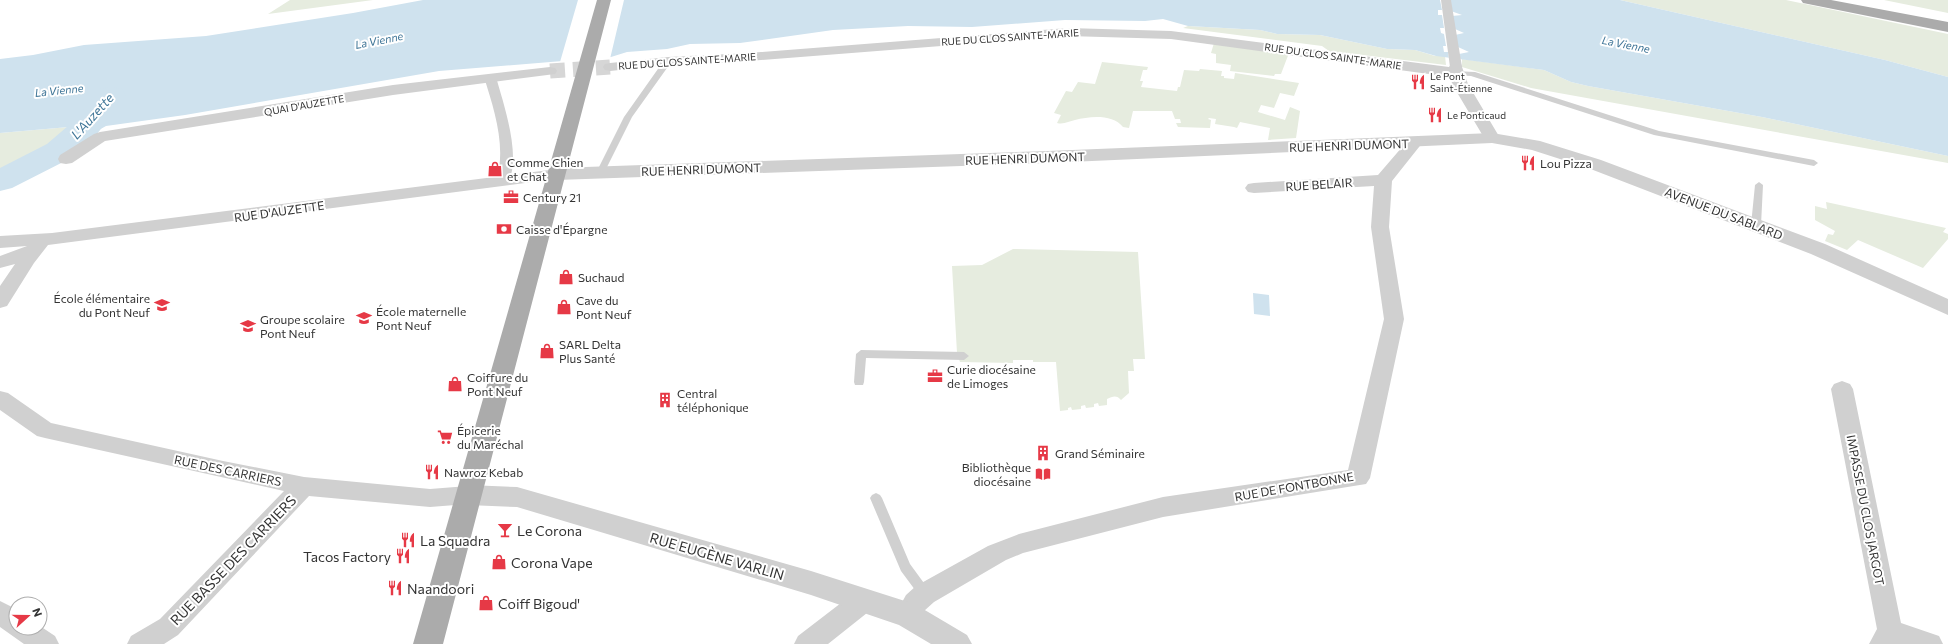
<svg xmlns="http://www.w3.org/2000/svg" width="1948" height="644" viewBox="0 0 1948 644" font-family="Commissioner,sans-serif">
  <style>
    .green { fill: #e6ecdf }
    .water { fill: #cfe2ee }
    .pier { fill: #fff }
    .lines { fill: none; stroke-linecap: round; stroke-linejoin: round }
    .river { fill: #cfe2ee; fill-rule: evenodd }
    .minor-tunnel { stroke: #d6d6d6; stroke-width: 15; stroke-dasharray: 15 8; stroke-linecap: butt }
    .service { fill: #d0d0d0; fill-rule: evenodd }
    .pedestrian { fill: #d0d0d0; fill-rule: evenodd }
    .minor { fill: #d0d0d0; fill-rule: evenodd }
    .tertiary { fill: #d0d0d0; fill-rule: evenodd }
    .primary { fill: #ababab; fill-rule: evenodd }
    .labels { text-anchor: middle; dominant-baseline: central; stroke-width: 4; stroke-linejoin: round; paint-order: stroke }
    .far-street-label { font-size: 10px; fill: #333; stroke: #fff }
    .far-poi-label { font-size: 10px; fill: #333; stroke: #fff; text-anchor: start }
    .far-water-label { font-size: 11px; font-style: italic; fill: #3f7597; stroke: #fff }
    .street-label { font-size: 12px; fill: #333; stroke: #fff }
    .poi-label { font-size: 12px; fill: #333; stroke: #fff; text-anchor: start }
    .water-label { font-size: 13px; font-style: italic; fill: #3f7597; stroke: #fff }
    .near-poi-label { font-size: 14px; fill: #333; stroke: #fff; text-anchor: start }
    .near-street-label { font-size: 14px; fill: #333; stroke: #fff }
  </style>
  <rect width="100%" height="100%" fill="#fff"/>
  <path class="green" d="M290,0H373L268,14Z
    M1620,0H1786L1948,34V77L1885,60Z
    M1884,0H1948V13Z
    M1188,26L1260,30L1277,34L1320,35L1387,49L1415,50L1435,56H1445L1446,65L1329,51L1322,46L1183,28Z
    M1214,43L1289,53L1281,74H1275L1274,76L1230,71L1231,65L1216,63V54L1211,53Z
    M1462,59L1544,70L1571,82L1588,86L1762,117L1948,156V163L1531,88L1462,67Z
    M1102,62L1148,67L1147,70H1143L1140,81H1143L1141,87L1177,91L1178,87H1180L1184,70L1199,71L1200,69L1222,71L1221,76H1224V78L1234,79L1235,73L1299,83L1294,96L1280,93L1274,108L1261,105L1258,112L1285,120L1290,107L1300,111L1296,138L1268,140L1270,128L1240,122L1237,128L1234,127L1215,124L1216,119L1209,118L1208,119L1211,120L1210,128L1178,127L1176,123H1181L1180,119H1175L1172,111H1133L1129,128L1123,127C1113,114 1090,116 1075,120C1069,121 1064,125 1057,123L1061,115L1054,113L1066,91L1072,92L1078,82L1095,84Z
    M69,127L73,130L72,134L56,148L0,177V133Z
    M1826,202L1946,228L1943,232L1948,234V239L1923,268L1858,240L1847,250L1825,241L1828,234L1833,235L1835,231L1815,220V206L1827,209Z
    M1013,249L1138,252L1145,359H1133L1134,371H1128L1129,393L1121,400C1117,395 1113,396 1107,399V405L1099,406L1098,403L1094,404V407L1086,408L1085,405L1081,406V409L1072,410L1071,407L1068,408V410L1060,411L1056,362H1033V360H1013V363L960,362L957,353L952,266L982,265Z"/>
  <path class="water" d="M423,0H1620L1885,60L1948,77V156L1762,117L1588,86L1571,82L1544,70L1436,56L1415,50L1387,49L1320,35L1277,34L1260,30L1188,26L1163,19L1145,21L1065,20L972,27L908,26L833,30L740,43L690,44L667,49L627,52L611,57L439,71L185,115L106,126L88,136L70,137L73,130L69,127L0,133V59L33,55L84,45L206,36L353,13Z
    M79,143L66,152L0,185V177L59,145Z
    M1253,293L1269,295L1270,316L1254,314Z"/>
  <path class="pier" d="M578,0H624L610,59L560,62Z
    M1440,0H1449L1451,11L1462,15L1452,16L1455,29L1464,33L1455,35L1458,47L1469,52L1459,54L1461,61L1449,59L1448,52H1444L1443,46H1446L1444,34L1441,33L1440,28H1444L1442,15H1438V10H1442Z"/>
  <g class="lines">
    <path class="river" d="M111,87L122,89L126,96L97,134L71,158L12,188L0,191V168L47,144L75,120L100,89Z"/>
    <path class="minor-tunnel" d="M550,71L610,67"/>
    <path class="service" d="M665,59H671L672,61L632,117L604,173L600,176L597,175L596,173L624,117Z
      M1454,71L1475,72L1659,131L1814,160L1818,163L1814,166L1654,135L1471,76L1454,75Z
      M1759,182L1763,185L1761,225L1756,228L1751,225L1755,185Z
      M861,350L964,352L969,356L964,360L866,358L864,382L863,385H855L854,382L856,354Z
      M876,493L880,495L882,498L910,564L929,590L931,594L929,598L925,600L921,598L901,571L870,498L872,495Z"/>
    <path class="pedestrian" d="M1441,0H1451L1462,67L1456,70L1450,67Z
      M490,74L496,77C503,102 523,160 507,184H497L496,181C507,148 494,109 484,77Z"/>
    <path class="minor" d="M1068,28L1171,31L1449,67L1451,64H1461L1468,84L1500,138L1498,141L1492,143L1486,141L1452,84L1451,77L1171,39L1068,36L749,61L668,65L610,71L605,70L603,67L605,64L610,63L668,57L749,53Z
      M550,67L555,68L557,71L555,74L393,95L105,141L72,163L66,164L60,163L58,159L60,155L94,134L100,132L393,85Z
      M1415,137L1421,139L1423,142L1392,181L1389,227L1404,319L1370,478L1366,484L1163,517L1023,553L1006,560L934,602L924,611L917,623L908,626L899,623L895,615L906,595L916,586L988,546L1019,534L1163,497L1348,470L1384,319L1371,227L1374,186L1254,193L1248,192L1245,188L1248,184L1254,183L1378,175L1409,139Z
      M557,169L563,170L566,174L563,178L48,245L34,263L7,306L0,308V286L15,264L0,268V256L27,246L0,248V236L52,233Z
      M1842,381L1850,384L1853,389L1901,623L1939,636L1943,644H1869L1877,629L1831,389L1834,384Z
      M0,391L8,393L51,423L223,461L304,477L430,489L468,486L476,488L480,495L476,502L468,504L430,507L309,496L178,635L164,644H127L131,636L160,619L284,491L45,438L37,436L0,410Z
      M863,590L872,593L876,601L872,609L828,644H794L798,636L854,593Z
      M0,601L16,609V628H40V626L55,636L59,644H24L0,627Z"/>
    <path class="tertiary" d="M1492,133L1540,141L1601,160L1825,244L1948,299V315L1811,254L1588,168L1532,150L1492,143L1047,163L557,180L550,178L548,174L550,170L557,168L1047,151Z
      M468,485L517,487L811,571L908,602L918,606L967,635L972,644H931L899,625L811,595L517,507L468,505L459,502L455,495L459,488Z"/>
    <path class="primary" d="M597,0H611L443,644H413Z
      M1801,0H1831L1948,22V32L1803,3Z"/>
  </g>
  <defs>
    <g id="restaurant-bare" transform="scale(1.2)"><path d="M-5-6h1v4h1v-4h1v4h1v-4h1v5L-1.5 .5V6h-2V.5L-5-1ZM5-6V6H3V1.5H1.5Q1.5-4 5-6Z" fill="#e63946" stroke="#fff" stroke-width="2.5" paint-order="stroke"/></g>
    <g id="shop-bare" transform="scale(1.2)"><path d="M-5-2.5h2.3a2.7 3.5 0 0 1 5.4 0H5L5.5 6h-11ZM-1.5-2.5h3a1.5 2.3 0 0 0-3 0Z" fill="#e63946" stroke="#fff" stroke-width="2.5" paint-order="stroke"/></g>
    <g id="office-bare" transform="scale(1.2)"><path d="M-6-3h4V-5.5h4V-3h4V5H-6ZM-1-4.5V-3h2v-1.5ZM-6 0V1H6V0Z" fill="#e63946" stroke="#fff" stroke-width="2.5" paint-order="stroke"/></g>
    <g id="bank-bare" transform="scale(1.2)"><path d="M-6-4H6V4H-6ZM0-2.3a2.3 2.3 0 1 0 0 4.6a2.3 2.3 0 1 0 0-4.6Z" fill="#e63946" stroke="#fff" stroke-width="2.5" paint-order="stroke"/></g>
    <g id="school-bare" transform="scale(1.2)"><path d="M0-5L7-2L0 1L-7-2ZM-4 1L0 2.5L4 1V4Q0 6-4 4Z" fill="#e63946" stroke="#fff" stroke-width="2.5" paint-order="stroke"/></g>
    <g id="building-bare" transform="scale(1.2)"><path d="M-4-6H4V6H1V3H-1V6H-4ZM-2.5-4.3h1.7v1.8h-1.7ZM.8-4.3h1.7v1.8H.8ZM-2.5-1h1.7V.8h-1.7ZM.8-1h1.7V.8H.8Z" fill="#e63946" stroke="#fff" stroke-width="2.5" paint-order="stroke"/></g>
    <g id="supermarket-bare" transform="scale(1.2)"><path d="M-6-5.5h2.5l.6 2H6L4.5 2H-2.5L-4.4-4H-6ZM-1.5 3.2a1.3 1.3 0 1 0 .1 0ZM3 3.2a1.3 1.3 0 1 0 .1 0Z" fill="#e63946" stroke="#fff" stroke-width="2.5" paint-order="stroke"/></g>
    <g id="library-bare" transform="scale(1.2)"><path d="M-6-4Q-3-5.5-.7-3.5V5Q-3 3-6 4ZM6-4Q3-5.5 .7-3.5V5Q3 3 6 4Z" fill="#e63946" stroke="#fff" stroke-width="2.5" paint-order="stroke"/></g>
    <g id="bar-bare" transform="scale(1.2)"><path d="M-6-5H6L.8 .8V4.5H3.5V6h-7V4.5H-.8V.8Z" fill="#e63946" stroke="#fff" stroke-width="2.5" paint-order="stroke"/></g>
  </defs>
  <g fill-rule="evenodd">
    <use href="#restaurant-bare" x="1418" y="82"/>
    <use href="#restaurant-bare" x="1435" y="115"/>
    <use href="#restaurant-bare" x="1528" y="163"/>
    <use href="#shop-bare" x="495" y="169"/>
    <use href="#office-bare" x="511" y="197"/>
    <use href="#bank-bare" x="504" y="229"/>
    <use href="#shop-bare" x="566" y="277"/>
    <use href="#school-bare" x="162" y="305"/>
    <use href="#shop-bare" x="564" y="307"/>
    <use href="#school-bare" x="364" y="318"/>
    <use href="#school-bare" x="248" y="326"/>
    <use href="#shop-bare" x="547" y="351"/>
    <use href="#office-bare" x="935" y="376"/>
    <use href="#shop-bare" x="455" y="384"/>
    <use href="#building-bare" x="665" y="400"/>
    <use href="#supermarket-bare" x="445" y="437"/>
    <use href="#building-bare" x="1043" y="453"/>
    <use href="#restaurant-bare" x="432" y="472"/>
    <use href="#library-bare" x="1043" y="474"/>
    <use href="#bar-bare" x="505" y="530"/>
    <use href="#restaurant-bare" x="408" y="540"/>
    <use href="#restaurant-bare" x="403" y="556"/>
    <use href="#shop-bare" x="499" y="562"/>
    <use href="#restaurant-bare" x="395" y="588"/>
    <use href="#shop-bare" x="486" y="603"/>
  </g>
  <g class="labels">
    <g class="far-street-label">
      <text transform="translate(1010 37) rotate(-4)">RUE DU CLOS SAINTE-MARIE</text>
      <text transform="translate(1333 56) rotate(8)">RUE DU CLOS SAINTE-MARIE</text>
      <text transform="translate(687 61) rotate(-4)">RUE DU CLOS SAINTE-MARIE</text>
      <text transform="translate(304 105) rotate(-10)">QUAI D'AUZETTE</text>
    </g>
    <g class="far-poi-label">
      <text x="1430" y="76">Le Pont<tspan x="1430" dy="12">Saint-Étienne</tspan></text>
      <text x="1447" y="115">Le Ponticaud</text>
    </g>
    <g class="far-water-label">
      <text transform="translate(379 40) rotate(-11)">La Vienne</text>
      <text transform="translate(1626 44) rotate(11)">La Vienne</text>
      <text transform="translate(59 90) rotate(-6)">La Vienne</text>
    </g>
    <g class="street-label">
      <text transform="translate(1349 145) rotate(-2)">RUE HENRI DUMONT</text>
      <text transform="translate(1025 158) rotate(-2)">RUE HENRI DUMONT</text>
      <text transform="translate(701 169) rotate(-2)">RUE HENRI DUMONT</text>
      <text transform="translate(1319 184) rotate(-4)">RUE BELAIR</text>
      <text transform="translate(279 211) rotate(-8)">RUE D'AUZETTE</text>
      <text transform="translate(1724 213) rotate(21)">AVENUE DU SABLARD</text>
      <text transform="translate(228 470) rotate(12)">RUE DES CARRIERS</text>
      <text transform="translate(1294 486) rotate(-10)">RUE DE FONTBONNE</text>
      <text transform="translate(1866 510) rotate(79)">IMPASSE DU CLOS JARGOT</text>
    </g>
    <g class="poi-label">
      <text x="507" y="162">Comme Chien<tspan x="507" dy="14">et Chat</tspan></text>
      <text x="1540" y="163">Lou Pizza</text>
      <text x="523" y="197">Century 21</text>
      <text x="516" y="229">Caisse d'Épargne</text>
      <text x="578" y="277">Suchaud</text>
      <text x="150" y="298" text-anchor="end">École élémentaire<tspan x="150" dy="14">du Pont Neuf</tspan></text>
      <text x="576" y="300">Cave du<tspan x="576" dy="14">Pont Neuf</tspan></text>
      <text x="376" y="311">École maternelle<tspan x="376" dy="14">Pont Neuf</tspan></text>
      <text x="260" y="319">Groupe scolaire<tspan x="260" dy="14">Pont Neuf</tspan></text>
      <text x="559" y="344">SARL Delta<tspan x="559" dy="14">Plus Santé</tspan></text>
      <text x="947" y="369">Curie diocésaine<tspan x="947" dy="14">de Limoges</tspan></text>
      <text x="467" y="377">Coiffure du<tspan x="467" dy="14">Pont Neuf</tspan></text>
      <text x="677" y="393">Central<tspan x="677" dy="14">téléphonique</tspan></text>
      <text x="457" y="430">Épicerie<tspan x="457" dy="14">du Maréchal</tspan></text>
      <text x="1055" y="453">Grand Séminaire</text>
      <text x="1031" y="467" text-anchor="end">Bibliothèque<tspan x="1031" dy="14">diocésaine</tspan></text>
      <text x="444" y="472">Nawroz Kebab</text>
    </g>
    <g class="water-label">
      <text transform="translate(92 116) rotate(-48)">L'Auzette</text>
    </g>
    <g class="near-poi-label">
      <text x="517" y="530">Le Corona</text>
      <text x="420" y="540">La Squadra</text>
      <text x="391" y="556" text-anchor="end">Tacos Factory</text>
      <text x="511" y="562">Corona Vape</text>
      <text x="407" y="588">Naandoori</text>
      <text x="498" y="603">Coiff Bigoud'</text>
    </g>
    <g class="near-street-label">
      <text transform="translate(717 556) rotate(16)">RUE EUGÈNE VARLIN</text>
      <text transform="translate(233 560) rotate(-46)">RUE BASSE DES CARRIERS</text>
    </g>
  </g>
  <g transform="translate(28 616) rotate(69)"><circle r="19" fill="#ffffff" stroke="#adadad"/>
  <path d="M0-3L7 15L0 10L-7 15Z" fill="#e63946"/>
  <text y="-6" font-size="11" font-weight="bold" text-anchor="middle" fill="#333333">N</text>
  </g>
</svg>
